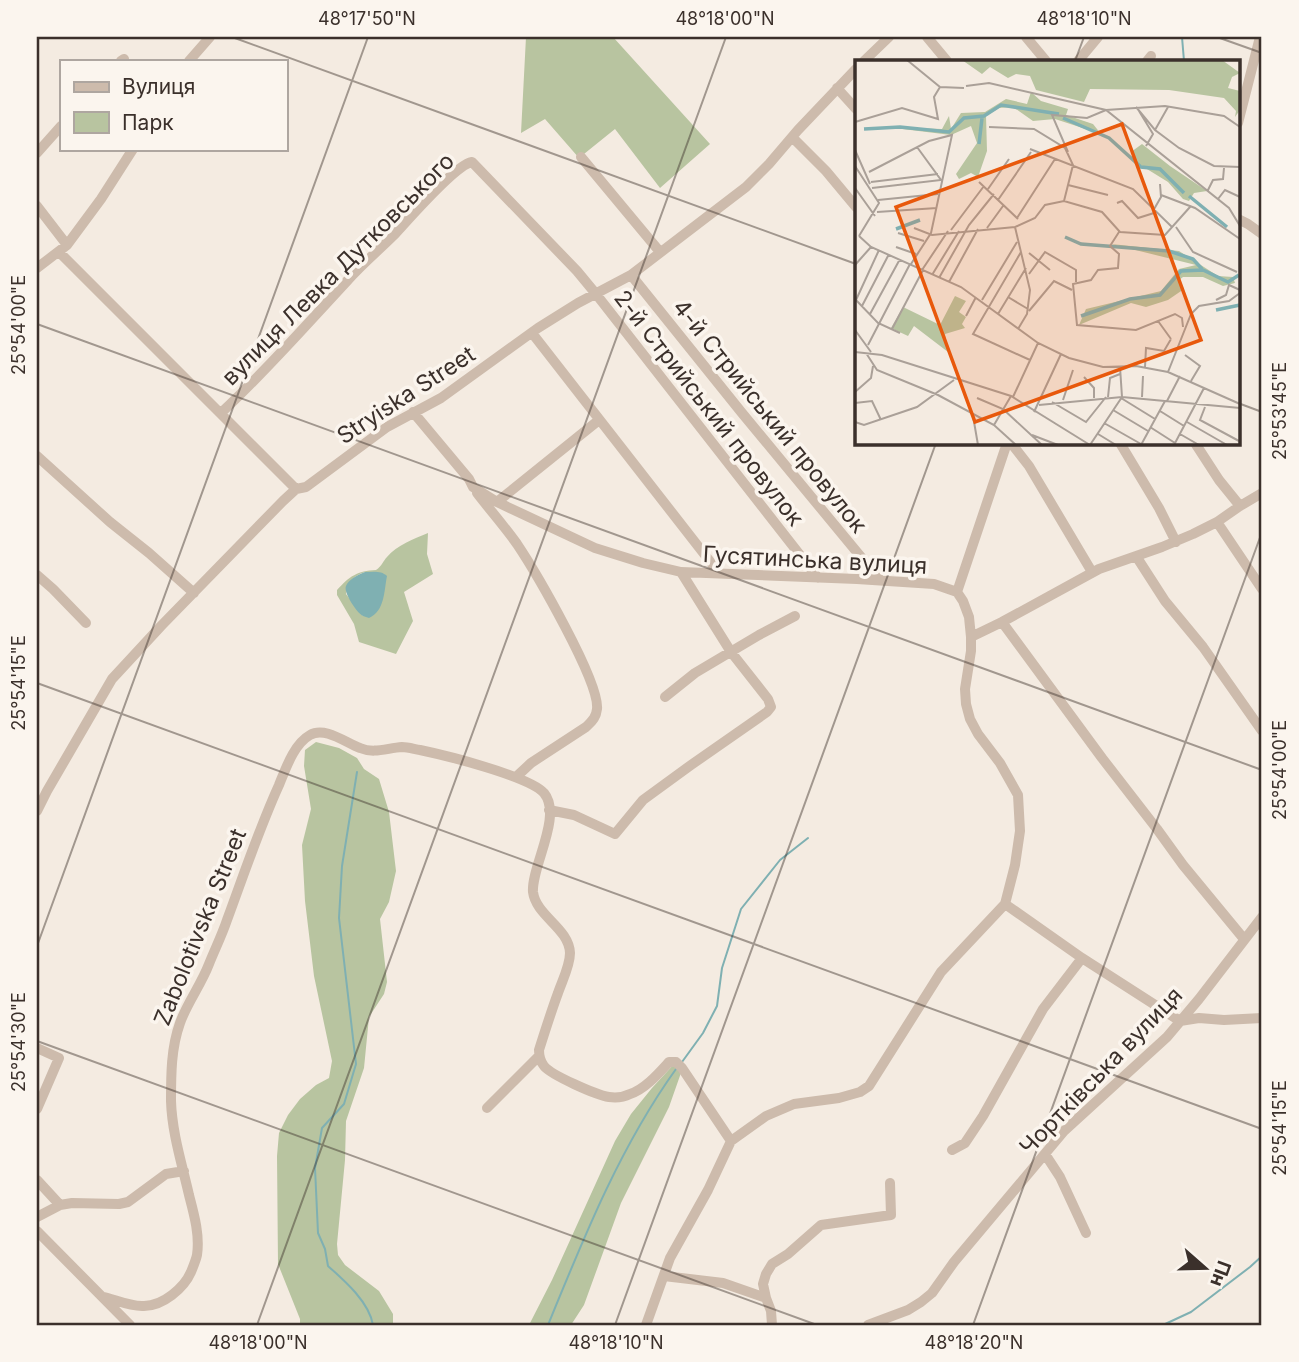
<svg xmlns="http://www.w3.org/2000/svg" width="1299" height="1362" viewBox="0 0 1299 1362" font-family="Inter,sans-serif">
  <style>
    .green { fill: #b8c4a0; fill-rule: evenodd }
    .water { fill: #7fb0b2 }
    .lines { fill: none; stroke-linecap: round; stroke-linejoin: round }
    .stream { stroke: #7fb0b2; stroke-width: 2 }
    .minor { stroke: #cdbbac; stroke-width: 10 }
    .ticks { fill: none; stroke: #3b302b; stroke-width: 2; stroke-opacity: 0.45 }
    .labels { text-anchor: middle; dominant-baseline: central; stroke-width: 7; stroke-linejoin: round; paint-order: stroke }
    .street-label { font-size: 23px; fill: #3b302b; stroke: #fbf5ee }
    .inset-river { fill: none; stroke: #7fb0b2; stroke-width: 3.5 }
    .inset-road { fill: none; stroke: #aaa098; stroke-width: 2 }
    .view { fill: #e8590c; fill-opacity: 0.15; stroke: #e8590c; stroke-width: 3.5 }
    .inset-edge { fill: none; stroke: #3b302b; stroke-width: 3.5 }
    .neatline { fill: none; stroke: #3b302b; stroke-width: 2.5 }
    .ticks-label { font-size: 18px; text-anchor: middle; fill: #3b302b }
  </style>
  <rect width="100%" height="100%" fill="#f4ebe1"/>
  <path class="green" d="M526,37H613L710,144L660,188L615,129L579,158L545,119L521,133Z
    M428,533L427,554L433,574L404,592L413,621L396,654L359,642L354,624L337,595V590C350,576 357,571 376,570C382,566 383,561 387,557C397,545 414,539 428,533ZM365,572L363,616L346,594C348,582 353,576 365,572Z
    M316,742L339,748L357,758L364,769L379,779L389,812L396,871L389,902L380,919L387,982L384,994L369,1017L364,1068L346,1121L345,1160L337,1244L338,1255L345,1265L379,1291L393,1314V1325H300V1319L278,1264L277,1156L279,1133L288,1115L300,1099L316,1085L329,1078L332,1061L314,976L305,901L302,845L311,809L304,766L305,750Z
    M675,1063L682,1070L669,1107L621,1203L584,1305L571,1325H529L552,1280L615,1141L631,1114L652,1088Z"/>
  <path class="water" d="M365,572C372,572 381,570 387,576C384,591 385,611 369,618C367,617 365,617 363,616C357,613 343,592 346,586C348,580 359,574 365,572Z"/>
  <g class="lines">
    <path class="stream" d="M1182,37L1184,61
      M357,772L342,866L339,918L356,1064L344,1104L322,1128L315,1168L318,1233L325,1249L328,1266C345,1281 369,1302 373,1325
      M682,1062L703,1033L717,1006L722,968L741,909L780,860L808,838
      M548,1325C584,1237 620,1147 676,1069
      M1163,1325L1191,1312L1250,1267L1262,1256"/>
    <path class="minor" d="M927,37L947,61
      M1026,37L1046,61
      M121,61L124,59
      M189,61L210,37
      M864,61L889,37
      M1078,61L1098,37
      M1147,61L1151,56
      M837,88L856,109
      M1238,123L1260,37
      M792,137L826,171L856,207
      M37,153L61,126
      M581,157L660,252
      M37,206L67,245
      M1238,219L1248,224L1262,234
      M59,252L296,489
      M37,268L67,245L101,199L133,149
      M631,275L742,413L880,580
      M532,333L719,573
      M413,412L469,479L473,487L497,502L595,548L643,563L681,572L857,579L934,584L957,592L963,601L969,617L971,637V651L965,689L966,704L970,719L978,734L1000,763L1018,795L1020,831L1015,865L1005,904L941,972L869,1086L860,1092L839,1098L794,1104L766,1116L731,1141L708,1190L670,1258L646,1325
      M221,413C266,371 306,325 348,280C362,264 379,250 394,235C408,220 455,165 472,162L577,271L596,294L818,578
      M1011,443L1029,466L1092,572
      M1120,443L1159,508L1176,542
      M1195,443L1219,480L1240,506
      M37,456L110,522L149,553L194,593
      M477,493C490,510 505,527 517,544C535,571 600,682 597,709C596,718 592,721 586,727L531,763L516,777
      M497,502L599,420
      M1217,522L1262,589
      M1136,556L1165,601L1203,647L1262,731
      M37,575L53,589L86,623
      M957,592L1007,443
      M1002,622L1102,758L1157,829L1183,865L1244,939
      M971,637L1002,622L1099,569L1162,547L1193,534L1217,522L1240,506L1262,493
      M665,697L695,673L759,635L795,616
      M549,810L574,815L615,834L643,800L691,765L767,712L771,707L768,699L731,652L681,572
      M37,811L47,791L112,679L161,626L283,501L296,489L306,487L387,427L441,398L538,328L578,303L631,275L746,187L769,164L798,130L856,69
      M1005,904L1082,958L1180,1021L1199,1018L1224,1020L1262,1018
      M37,1048L59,1058L37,1109
      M487,1108L539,1056
      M952,1150L965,1143L983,1116L1043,1009L1082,958
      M1045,1154L1060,1177L1086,1233
      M37,1180L60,1205
      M37,1217L60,1205L72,1203L119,1204L128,1202L166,1174L184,1171
      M37,1231L130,1325
      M664,1276L723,1283L766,1298
      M104,1297C116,1300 131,1307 144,1306C163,1306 184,1288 191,1272C193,1267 196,1260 197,1255C200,1235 194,1214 189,1195C182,1164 172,1133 171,1101C171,1075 171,1048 180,1023C187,1003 201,985 209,964C215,949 222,935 227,920C244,874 259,829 279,785C286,768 294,744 310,735C325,726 346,743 360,748C374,754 387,748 402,747C408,747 414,749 420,750C444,755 529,776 544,793C563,816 531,867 533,892C536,916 569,928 570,953C570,966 562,981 558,993C551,1012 545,1031 539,1050C539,1056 540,1061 544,1066C551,1075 596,1095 609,1097C616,1098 624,1097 630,1094C645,1089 658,1074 669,1062H676L682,1068L731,1141
      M772,1325L771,1311L766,1298L763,1284L766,1274L772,1264L788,1254L821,1225L891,1215L890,1183
      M868,1325L908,1310L921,1302L932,1293L954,1262L1064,1131L1167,1037L1199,999L1262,917"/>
  </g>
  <path class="ticks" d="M232,37L856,264M1217,37L1262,53M1075,61L1084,37M37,324L1262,770M1238,403L1262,412M37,683L1262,1129M37,946L368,37M37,1041L817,1325M257,1325L726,37M615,1325L936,443M973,1325L1262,532"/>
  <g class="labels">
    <g class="street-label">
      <text transform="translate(338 269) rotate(-45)">вулиця Левка Дутковського</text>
      <text transform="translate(406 395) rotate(-33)">Stryiska Street</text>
      <text transform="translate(709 408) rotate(52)">2-й Стрийський провулок</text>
      <text transform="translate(770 416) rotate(51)">4-й Стрийський провулок</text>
      <text transform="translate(815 560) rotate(3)">Гусятинська вулиця</text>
      <text transform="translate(200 927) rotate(-68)">Zabolotivska Street</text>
      <text transform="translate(1101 1071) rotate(-46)">Чортківська вулиця</text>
    </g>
  </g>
  <g transform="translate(855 60)">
    <rect width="385" height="385" fill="#f4ebe1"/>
    <path d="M107,0H367L385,13L377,17L373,28L385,31V50L380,57L381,51L369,38L314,30L235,29L229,42L181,30L175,16L161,14L153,18L135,7L127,14ZM176,32L186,41L213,49L211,55L238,64L246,74L200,59L178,61L158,47L144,48L131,56L132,91L123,117L116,113L104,119L101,114L122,83L116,66L96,75L31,67L87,69L94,56L96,69L106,53L130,52L151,39L172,44ZM287,84L315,106L352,131L339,133L334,141L328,139L313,122L279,101L276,92ZM256,184L324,191L363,216L378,217L380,223L368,226L348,217H328L324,220L329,229L313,240L291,247L276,243L224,265L231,249L306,231L324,209L341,205ZM100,236L111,241L104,252L111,257L107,264L110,268L90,274L93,292L59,266L53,276L36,268L48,247L85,265Z" fill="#b8c4a0"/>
    <path class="inset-river" d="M208,58L254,78L286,107L305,109L329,133M9,69L45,67L94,72L109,58L129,56L146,45L204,54M124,84L127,58M334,136L372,167M41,169L65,160M210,177L226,184L314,191L338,199L347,209M361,250L385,245M226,256L275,239L305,235L326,211L348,210L373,222L384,215"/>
    <path class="inset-road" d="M52,0L85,27L109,28M111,26L134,23L251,50L374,148L385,166M281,47L300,70L324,88L359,106L385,107M284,51L298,74L291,86M0,62L47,48L83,59L79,37L85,27M134,67L179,69L210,88L218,105L209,141M300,70L313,47M175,89L278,129L317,167M0,90L15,124M213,92L197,55L232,58L251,50L310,46L369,56L385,67M0,106L24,143L4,176M14,112L74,81L97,75L76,173L56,204M16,122L83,114M124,122L163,159M213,125L253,135M0,128L20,156M17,128L86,120L62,87M133,129L154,99M353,130L358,120L368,119L369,108M306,135L340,148L385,179M363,139L370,130L385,137M23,140L83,134M143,140L176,92M262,143L267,141L283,158L299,153M298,151L306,137L305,124M22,152L82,148M162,158L200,99M321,167L338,192L382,212M59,168L77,175L160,167M132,168L148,146M96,170L129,126M264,172L255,186L264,194L263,208L243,210L236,220L218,224L222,265L281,270L320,254L327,258L328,267M43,173L69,181M4,176L16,187L106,227L183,283L214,298L248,307L281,306L313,312L385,344M41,187L61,194M166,192L118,274L175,300M174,193L195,210M0,205L16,187M67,210L93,171M174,214L190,192L221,210V222M77,215L104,171M84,218L114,165L139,134M94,222L123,169M153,237L173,249M0,239L23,263L45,273M1,240L24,190M127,240L162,182M361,240L371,235L374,225L385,230M7,246L34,194M174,251L199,221L217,230M15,254L45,199M143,254L171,208M111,256L121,237M303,261L316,279M37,269L68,210M163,269L172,254L175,230L160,167L180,158L190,145L209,141L247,152L265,172L310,175L335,147M0,270L16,292M13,285L55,204M0,292L27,295L156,336L235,385M11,293L22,310L83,335L139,365L161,385M330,295L345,306L336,321M290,307L291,288L309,291L316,279M313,312L336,254L344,246L374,241L385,233M229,317L239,328V338M0,332L16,318L18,306M158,337L183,283M253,337L255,318L265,314M287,337L288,316M122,338L148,349L187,385M266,338L300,359M208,340L218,310M312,341L325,316M197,342L231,362L251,337M0,343L17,341L26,360M184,345L267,337L385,348M350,347L345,360L384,381M258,350L293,371M305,351L329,366M179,352L206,294M118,356L123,385M0,362L9,365L62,347L99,320M332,362L372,385M249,363L286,384M139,365L156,336M295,367L320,383M243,374L261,385M325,374L344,385M177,375L203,385M235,385L267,337L265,307M286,385L310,341M319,385L349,328"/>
    <path class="view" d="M267,64L346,280L120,362L41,147Z"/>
    <rect width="385" height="385" class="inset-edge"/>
  </g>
  <rect width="1299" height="1362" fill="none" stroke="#fbf5ee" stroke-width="77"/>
  <rect x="60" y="60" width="228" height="91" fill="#fbf5ee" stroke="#aea6a0" stroke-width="2"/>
  <rect x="74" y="82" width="35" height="10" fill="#cdbbac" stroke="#aea6a0" stroke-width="2"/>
  <text x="122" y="94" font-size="21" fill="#3b302b">Вулиця</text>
  <rect x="74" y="112" width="35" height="21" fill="#b8c4a0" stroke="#aea6a0" stroke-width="2"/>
  <text x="122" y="130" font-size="21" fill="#3b302b">Парк</text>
  <g transform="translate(1205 1268) rotate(110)" stroke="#fbf5ee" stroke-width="5" paint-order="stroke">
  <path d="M0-5L12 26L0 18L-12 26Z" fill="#3b302b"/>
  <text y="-10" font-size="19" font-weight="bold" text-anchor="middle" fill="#3b302b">Пн</text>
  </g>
  <rect x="38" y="38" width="1222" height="1286" class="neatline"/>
  <g class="ticks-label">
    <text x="367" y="25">48°17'50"N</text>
    <text x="725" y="25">48°18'00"N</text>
    <text x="1084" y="25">48°18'10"N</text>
    <text transform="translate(19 325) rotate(-90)" y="6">25°54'00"E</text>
    <text transform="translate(1280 411) rotate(-90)" y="6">25°53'45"E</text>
    <text transform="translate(19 683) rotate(-90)" y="6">25°54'15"E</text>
    <text transform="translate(1280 770) rotate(-90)" y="6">25°54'00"E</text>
    <text transform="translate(19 1042) rotate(-90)" y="6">25°54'30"E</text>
    <text transform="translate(1280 1128) rotate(-90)" y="6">25°54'15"E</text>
    <text x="258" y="1349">48°18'00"N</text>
    <text x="616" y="1349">48°18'10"N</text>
    <text x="974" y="1349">48°18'20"N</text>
  </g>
</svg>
